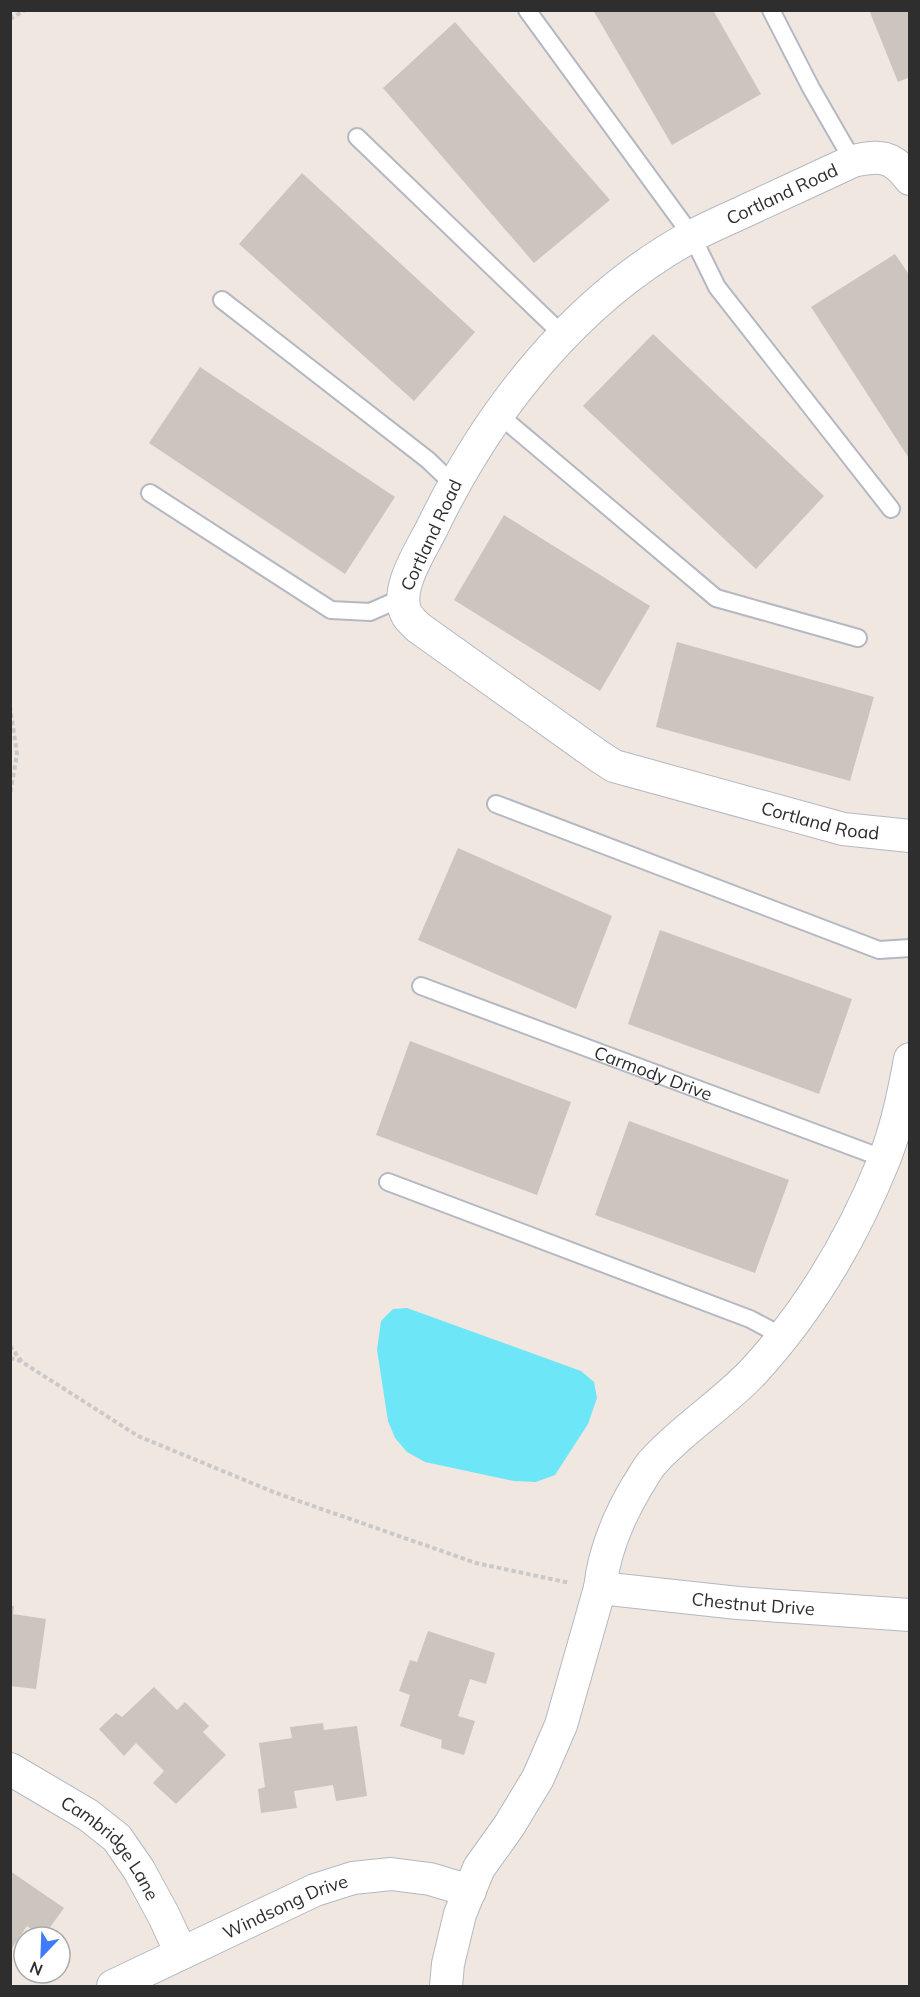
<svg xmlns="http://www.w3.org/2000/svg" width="920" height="1997" viewBox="0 0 920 1997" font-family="Mulish,sans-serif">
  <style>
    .water { fill: #6de6f8 }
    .building { fill: #cbc5be }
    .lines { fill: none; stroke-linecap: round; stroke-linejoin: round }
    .lane-casing { stroke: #b4b8c2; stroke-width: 20 }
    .street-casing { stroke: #b4b8c2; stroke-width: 34 }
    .path { stroke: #c9c9c9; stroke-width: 4; stroke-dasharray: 4.5 3; stroke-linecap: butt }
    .lane { stroke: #fff; stroke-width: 16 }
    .street { stroke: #fff; stroke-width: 32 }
    .labels { text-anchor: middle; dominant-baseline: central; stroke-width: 6; stroke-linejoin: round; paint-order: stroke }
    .street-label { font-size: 18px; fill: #2e2e2e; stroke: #fff }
  </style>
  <rect width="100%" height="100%" fill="#f0e7e0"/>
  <path class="water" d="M407,1308L581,1371L594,1382L597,1398L588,1424L555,1475L536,1482L514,1481L425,1462L407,1452L395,1438L388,1421L377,1350L381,1321L393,1309Z"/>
  <path class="building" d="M593,10H713L761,94L672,145Z
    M869,10H910V77L898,82Z
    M455,22L610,200L534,263L383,88Z
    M302,173L475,332L414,401L239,244Z
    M895,254L910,276V460L811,307Z
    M653,334L824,496L756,569L583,406Z
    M200,367L395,497L345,574L149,443Z
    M504,515L650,606L600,691L454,600Z
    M677,642L874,697L850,781L656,727Z
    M458,848L612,916L576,1009L418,940Z
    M660,930L852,999L819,1094L628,1024Z
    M410,1041L571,1102L537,1195L376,1135Z
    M629,1121L789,1180L755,1273L595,1215Z
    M10,1605L14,1606L13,1614L46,1619L36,1689L10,1686Z
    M428,1631L495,1653L486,1684L470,1679L458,1716L475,1721L464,1755L441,1748L442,1740L400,1726L410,1695L399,1691L410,1660L417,1662Z
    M154,1687L177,1710L185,1702L209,1726L203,1732L226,1755L176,1804L153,1783L164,1771L136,1743L124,1756L99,1729L116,1713L122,1717Z
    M323,1723L324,1730L357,1726L367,1796L336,1801L333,1785L294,1791L297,1808L261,1813L258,1789L265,1787L259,1743L292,1738L290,1727Z
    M10,1871L64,1908L43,1937L27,1926L10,1951Z"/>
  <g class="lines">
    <g class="lane-casing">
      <g id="lane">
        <path d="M527,10L692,236L717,287L891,509"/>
        <path d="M771,10L811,88L853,161"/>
        <path d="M357,137L564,336"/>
        <path d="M222,300L428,460L453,484"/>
        <path d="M498,414L716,598L858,638"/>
        <path d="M150,493L331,610L370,612L402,598"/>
        <path d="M496,804L879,950L910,948"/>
        <path id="s1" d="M421,986L885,1159"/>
        <path d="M388,1182L750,1319L782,1336"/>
      </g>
    </g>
    <g class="street-casing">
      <g id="street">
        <path id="s2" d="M910,179C892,155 880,155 853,161C817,178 781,194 745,211C728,219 709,227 692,236C576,299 489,410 433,526C422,549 393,590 407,615C410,620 415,624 419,628L600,757L614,766L843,829L910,836"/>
        <path id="s3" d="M600,1588L738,1603L910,1615"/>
        <path id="s4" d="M10,1769L88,1815L117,1838L139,1870L164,1916L181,1953"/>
        <path id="s5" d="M113,1986L315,1890L353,1878L391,1874L430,1879L470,1891"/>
        <path d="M446,1986L448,1964L460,1914L479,1868L509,1826L538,1778L561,1725L600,1588C604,1551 618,1518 637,1486C642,1479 646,1470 652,1463C682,1429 722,1405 753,1372C809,1311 853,1237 884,1160C897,1128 904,1093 910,1059"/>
      </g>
    </g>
    <path class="path" d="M10,19L25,10
      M10,706L17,754L10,795
      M10,1346L22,1362L138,1436L276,1493L476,1563L570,1583
      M10,1358L21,1361"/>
    <use href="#lane" class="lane"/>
    <use href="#street" class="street"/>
  </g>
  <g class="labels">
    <g class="street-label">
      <text transform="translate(782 194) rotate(-25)">Cortland Road</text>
      <text transform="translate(431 535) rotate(-65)">Cortland Road</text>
      <text stroke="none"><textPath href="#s2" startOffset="1204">Cortland Road</textPath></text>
      <text stroke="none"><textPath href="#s1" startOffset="248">Carmody Drive</textPath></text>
      <text stroke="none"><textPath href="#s3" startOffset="154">Chestnut Drive</textPath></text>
      <text stroke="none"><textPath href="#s4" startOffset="130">Cambridge Lane</textPath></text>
      <text stroke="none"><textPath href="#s5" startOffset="190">Windsong Drive</textPath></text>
    </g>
  </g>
  <rect width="920" height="1997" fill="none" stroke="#2e2e2e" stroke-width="24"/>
  <g transform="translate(42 1955) rotate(203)"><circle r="28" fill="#ffffff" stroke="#ababab" stroke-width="1.5"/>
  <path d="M0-4.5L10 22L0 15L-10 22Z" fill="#3e7cff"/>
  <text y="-9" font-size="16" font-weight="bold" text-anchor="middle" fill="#2e2e2e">N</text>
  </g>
</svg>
